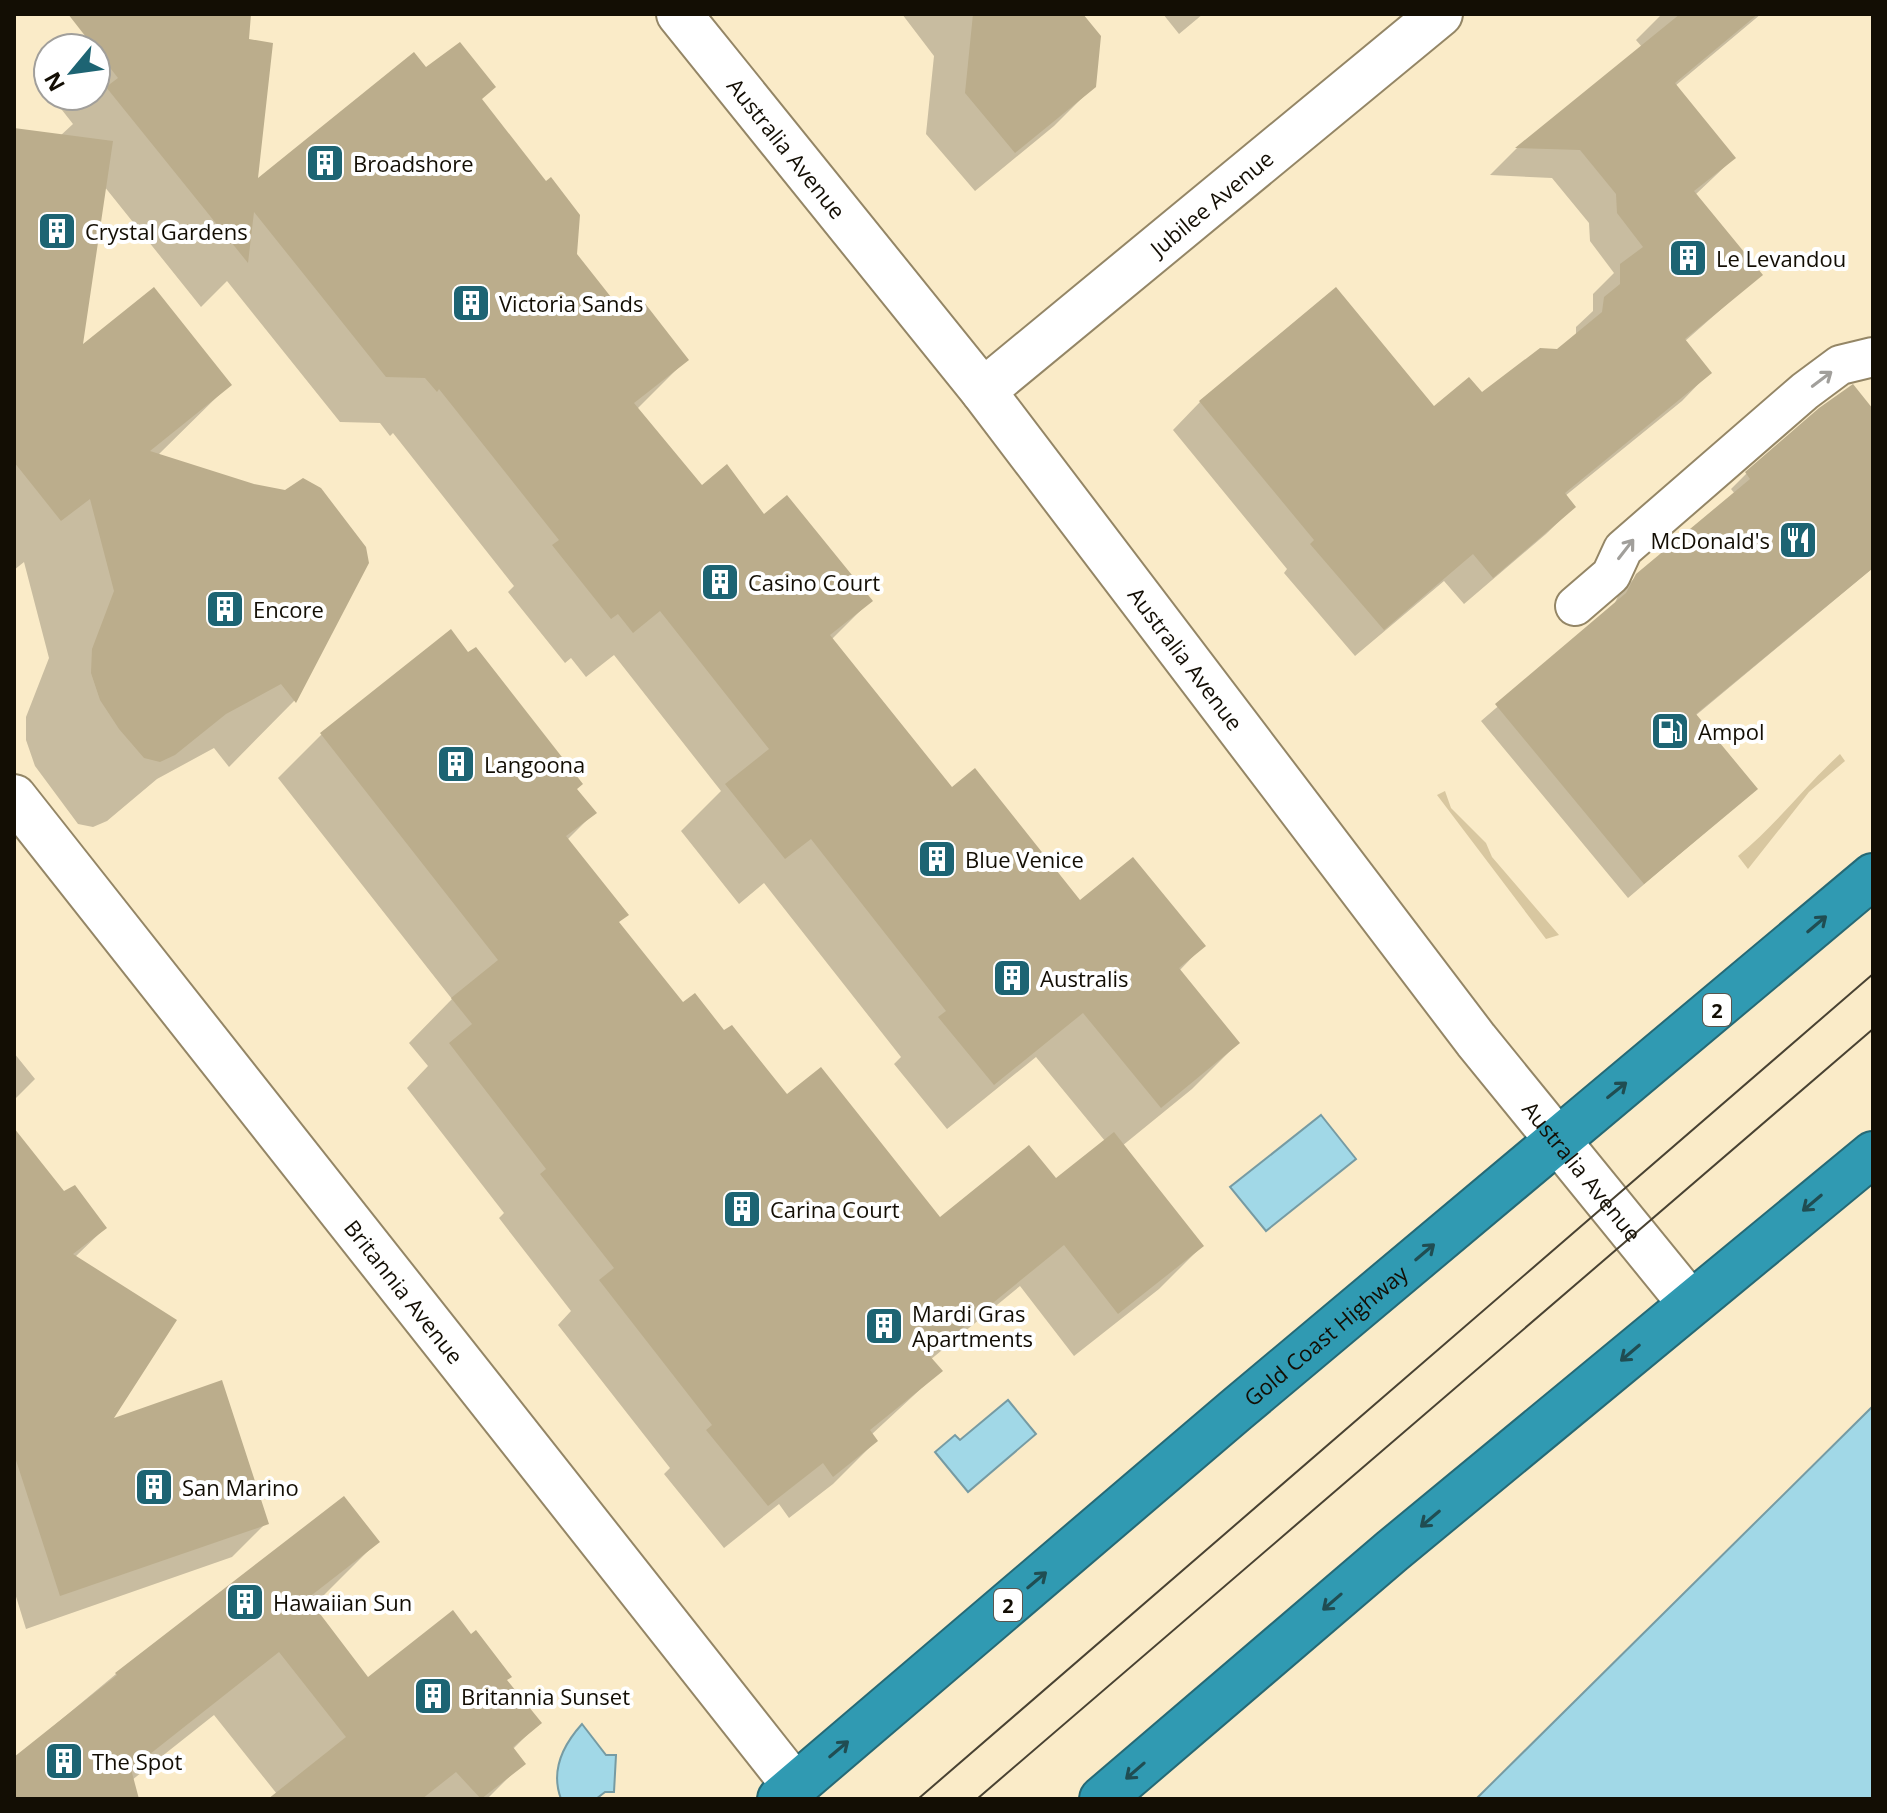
<svg xmlns="http://www.w3.org/2000/svg" width="1887" height="1813" viewBox="0 0 1887 1813" font-family="'Open Sans',sans-serif">
  <style>
    .green { fill: #d8c7a0 }
    .water { fill: #a1d8e7; stroke: #769ba3; stroke-width: 2 }
    .shadow { fill: #0003 }
    .building { fill: #bbad8c }
    .lines { fill: none; stroke-linecap: round; stroke-linejoin: round }
    .lane-casing { stroke: #948666; stroke-width: 42 }
    .street-casing { stroke: #948666; stroke-width: 48 }
    .highway-casing { stroke: #266975; stroke-width: 48 }
    .lane { stroke: #fff; stroke-width: 38 }
    .street { stroke: #fff; stroke-width: 44 }
    .highway { stroke: #309ab2; stroke-width: 44 }
    .tram { stroke: #494232; stroke-width: 2 }
    .oneway { stroke: #a19f9b }
    .oneway2 { stroke: #204d52 }
    .labels { text-anchor: middle; dominant-baseline: central; stroke-width: 8; stroke-linejoin: round; paint-order: stroke }
    .shield { fill: #fff; stroke: #5a564f; stroke-width: 2 }
    .shield-label { font-size: 20px; font-weight: bold; fill: #130e04 }
    .street-label { font-size: 22px; fill: #130e04; stroke: #fff }
    .poi-label { font-size: 22px; fill: #130e04; stroke: #fff; text-anchor: start }
  </style>
  <rect width="100%" height="100%" fill="#faebc8"/>
  <path class="green" d="M1840,754L1845,761L1809,792L1748,869L1738,856C1776,825 1804,787 1840,754Z
    M1445,791L1451,808L1486,843L1492,857L1559,935L1546,939L1437,795Z"/>
  <path class="water" d="M1321,1115L1356,1159L1266,1231L1230,1187Z
    M1008,1400L1036,1434L968,1492L935,1452L955,1435L960,1440Z
    M1873,1406V1799H1476Z
    M582,1724L606,1755H616L614,1792H605L596,1799H561C550,1770 563,1745 582,1724Z"/>
  <path class="shadow" d="M111,14H249L246,41L255,183L425,70L480,99L575,254L622,314L686,360L637,409L701,488L764,517L870,601L831,640L951,790L1080,903L1203,946L1179,971L1238,1043L1192,1089L1122,1146L1202,1246L1159,1289L1074,1356L1020,1286L930,1360L940,1371L871,1435L876,1441L833,1484L789,1518L779,1504L724,1548L664,1474L670,1468L558,1325L571,1311L499,1218L504,1213L407,1088L428,1066L409,1043L452,999L278,778L321,735L450,632L594,813L567,840L617,923L683,1005L724,1033L787,1096L940,1220L1056,1181L1105,1141L1036,1057L947,1129L894,1064L901,1057L764,883L739,904L681,831L721,791L614,655L586,677L571,658L565,663L508,592L514,586L393,433L390,436L380,423L340,422L227,281L201,307L104,186L80,349L229,385L158,455L367,563L294,701L229,767L214,748L157,779L107,821L93,827L78,824L35,766L26,740V717L49,658L24,562L14,570V130L60,136L73,124L51,96H96V48H72Z
    M902,14H1080L1094,86L1054,126L975,191L926,134L934,56Z
    M1163,14H1203L1179,34Z
    M1662,14H1761L1675,86L1734,158L1695,195L1760,275L1684,342L1709,373L1682,401L1565,496L1574,507L1546,534L1464,604L1444,581L1355,656L1284,573L1287,569L1173,430L1200,402L1434,409L1481,395L1557,351L1576,336V327L1593,311V294L1614,273L1590,241L1589,223L1552,178L1490,175L1516,149L1642,47L1636,40Z
    M48,72V92L40,81Z
    M1873,412V568L1695,716L1756,789L1628,898L1481,721L1613,607L1620,592L1637,576L1735,494L1731,489L1746,474Z
    M14,1053L35,1079L14,1100Z
    M14,1131L64,1193L105,1228L75,1257L109,1422L266,1523L232,1557L26,1629L14,1590Z
    M343,1498L377,1542L312,1607L368,1680H505L539,1723L512,1750L523,1763L487,1799H271L277,1794L214,1715L132,1780L136,1799H14V1759L116,1674Z"/>
  <path class="building" d="M68,14H251L249,39L273,43L258,178L414,52L426,67L460,42L496,87L482,99L546,181L551,177L580,215L577,254L622,311L640,297L689,360L634,403L702,485L727,464L764,514L787,495L873,601L830,635L952,787L975,768L1080,900L1133,857L1206,946L1179,968L1240,1043L1161,1108L1083,1013L994,1085L938,1017L946,1011L811,839L785,859L725,784L769,749L660,611L633,633L618,614L611,619L552,545L559,540L439,389L437,392L425,378L386,377L254,212L248,263L106,87L118,78Z
    M973,14H1083L1101,36L1096,87L1015,153L965,93Z
    M1680,14H1758L1675,83L1736,158L1694,191L1763,275L1685,339L1712,373L1565,493L1576,507L1493,578L1473,554L1384,630L1310,544L1314,540L1199,401L1336,287L1434,406L1469,377L1482,392L1540,348L1557,349L1602,312L1604,297L1620,284V264L1643,247L1617,213L1616,194L1580,150L1515,148Z
    M14,128L113,141L83,344L154,287L232,385L150,451L254,484L285,490L303,478L321,488L366,547L369,563L296,703L281,684L226,714L175,755L160,762L144,758L119,729L100,700L91,673L92,649L114,591L90,499L61,521L14,462Z
    M1853,384L1873,409V568L1696,714L1758,789L1644,884L1495,704L1626,593L1636,574L1750,479L1745,472L1819,408Z
    M451,629L468,652L476,647L583,784L577,789L597,813L566,836L629,915L619,922L683,1002L695,993L724,1030L732,1025L787,1094L821,1067L940,1217L1029,1145L1056,1178L1114,1132L1204,1246L1118,1314L1064,1245L929,1355L943,1371L870,1430L878,1441L833,1477L823,1463L768,1506L706,1430L712,1425L599,1280L614,1268L540,1174L546,1169L449,1043L472,1024L451,998L498,960L320,733Z
    M14,1128L64,1191L75,1185L107,1228L73,1254L177,1320L114,1418L222,1380L269,1524L60,1596L14,1454Z
    M344,1496L380,1542L308,1598L368,1677L453,1610L471,1634L476,1630L512,1677L507,1680L542,1723L513,1747L526,1764L481,1799L456,1772L422,1799H268L346,1737L279,1652L131,1769L139,1799H14V1757L117,1675L115,1673Z"/>
  <g class="lines">
    <g class="lane-casing">
      <path id="lane" d="M1575,606L1611,575L1623,549L1805,391L1840,365L1873,357"/>
    </g>
    <g class="street-casing">
      <g id="street">
        <path id="s1" d="M679,14L983,391L1476,1040L1690,1303"/>
        <path id="s2" d="M983,391L1440,14"/>
        <path id="s3" d="M14,797L795,1786"/>
      </g>
    </g>
    <g class="highway-casing">
      <g id="highway">
        <path id="s4" d="M780,1799L1236,1410L1873,876"/>
        <path d="M1102,1799L1392,1551L1873,1154"/>
      </g>
    </g>
    <use href="#lane" class="lane"/>
    <use href="#street" class="street"/>
    <use href="#highway" class="highway"/>
    <path class="tram" d="M918,1799L1873,974
      M977,1799L1873,1029"/>
  </g>
  <defs><path id="oneway-shaft" d="M-6 0H5M1.5-3L5.5 0L1.5 3" fill="none" stroke-width="1.6" stroke-linecap="round" stroke-linejoin="round" transform="scale(2)"/></defs>
  <g class="oneway">
    <use href="#oneway-shaft" transform="translate(1822 379) rotate(-37)"/>
    <use href="#oneway-shaft" transform="translate(1626 549) rotate(-52)"/>
  </g>
  <g class="oneway2">
    <use href="#oneway-shaft" transform="translate(1817 924) rotate(-40)"/>
    <use href="#oneway-shaft" transform="translate(1617 1090) rotate(-39)"/>
    <use href="#oneway-shaft" transform="translate(1812 1203) rotate(140)"/>
    <use href="#oneway-shaft" transform="translate(1425 1252) rotate(-40)"/>
    <use href="#oneway-shaft" transform="translate(1630 1353) rotate(140)"/>
    <use href="#oneway-shaft" transform="translate(1430 1519) rotate(140)"/>
    <use href="#oneway-shaft" transform="translate(1037 1580) rotate(-40)"/>
    <use href="#oneway-shaft" transform="translate(1332 1602) rotate(139)"/>
    <use href="#oneway-shaft" transform="translate(839 1749) rotate(-40)"/>
    <use href="#oneway-shaft" transform="translate(1135 1771) rotate(139)"/>
  </g>
  <defs>
    <g id="building-square" transform="scale(2)"><rect x="-9" y="-9" width="18" height="18" rx="4" fill="#1d6473" stroke="#fff"/><path d="M-4-6H4V6H1V3H-1V6H-4ZM-2.5-4.3h1.7v1.8h-1.7ZM.8-4.3h1.7v1.8H.8ZM-2.5-1h1.7V.8h-1.7ZM.8-1h1.7V.8H.8Z" fill="#fff"/></g>
    <g id="restaurant-square" transform="scale(2)"><rect x="-9" y="-9" width="18" height="18" rx="4" fill="#1d6473" stroke="#fff"/><path d="M-5-6h1v4h1v-4h1v4h1v-4h1v5L-1.5 .5V6h-2V.5L-5-1ZM5-6V6H3V1.5H1.5Q1.5-4 5-6Z" fill="#fff"/></g>
    <g id="fuel-square" transform="scale(2)"><rect x="-9" y="-9" width="18" height="18" rx="4" fill="#1d6473" stroke="#fff"/><path d="M-5.5-6h7V0h2V4h1.3V-2.5L3-4.5l.8-.8L6-3V5H2.5V1h-1V6h-7ZM-4.2-4.7v3.2H.2V-4.7Z" fill="#fff"/></g>
  </defs>
  <g fill-rule="evenodd">
    <use href="#building-square" x="325" y="163"/>
    <use href="#building-square" x="57" y="231"/>
    <use href="#building-square" x="1688" y="258"/>
    <use href="#building-square" x="471" y="303"/>
    <use href="#restaurant-square" x="1798" y="540"/>
    <use href="#building-square" x="720" y="582"/>
    <use href="#building-square" x="225" y="609"/>
    <use href="#fuel-square" x="1670" y="731"/>
    <use href="#building-square" x="456" y="764"/>
    <use href="#building-square" x="937" y="859"/>
    <use href="#building-square" x="1012" y="978"/>
    <use href="#building-square" x="742" y="1209"/>
    <use href="#building-square" x="884" y="1326"/>
    <use href="#building-square" x="154" y="1487"/>
    <use href="#building-square" x="245" y="1602"/>
    <use href="#building-square" x="433" y="1696"/>
    <use href="#building-square" x="64" y="1761"/>
  </g>
  <g class="labels">
    <g class="shield">
      <rect x="1703" y="994" width="28" height="32" rx="6"/>
      <rect x="994" y="1589" width="28" height="32" rx="6"/>
    </g>
    <g class="shield-label">
      <text x="1717" y="1010">2</text>
      <text x="1008" y="1605">2</text>
    </g>
    <g class="street-label">
      <text stroke="none"><textPath href="#s1" startOffset="172">Australia Avenue</textPath></text>
      <text stroke="none"><textPath href="#s2" startOffset="296">Jubilee Avenue</textPath></text>
      <text stroke="none"><textPath href="#s1" startOffset="820">Australia Avenue</textPath></text>
      <text stroke="none"><textPath href="#s1" startOffset="1468">Australia Avenue</textPath></text>
      <text stroke="none"><textPath href="#s3" startOffset="630">Britannia Avenue</textPath></text>
      <text stroke="none"><textPath href="#s4" startOffset="716">Gold Coast Highway</textPath></text>
    </g>
    <g class="poi-label">
      <text x="353" y="163">Broadshore</text>
      <text x="85" y="231">Crystal Gardens</text>
      <text x="1716" y="258">Le Levandou</text>
      <text x="499" y="303">Victoria Sands</text>
      <text x="1770" y="540" text-anchor="end">McDonald's</text>
      <text x="748" y="582">Casino Court</text>
      <text x="253" y="609">Encore</text>
      <text x="1698" y="731">Ampol</text>
      <text x="484" y="764">Langoona</text>
      <text x="965" y="859">Blue Venice</text>
      <text x="1040" y="978">Australis</text>
      <text x="770" y="1209">Carina Court</text>
      <text x="912" y="1313">Mardi Gras<tspan x="912" dy="25">Apartments</tspan></text>
      <text x="182" y="1487">San Marino</text>
      <text x="273" y="1602">Hawaiian Sun</text>
      <text x="461" y="1696">Britannia Sunset</text>
      <text x="92" y="1761">The Spot</text>
    </g>
  </g>
  <rect width="1887" height="1813" fill="none" stroke="#130e04" stroke-width="32"/>
  <g transform="translate(72 72) rotate(241)"><circle r="38" fill="#ffffff" stroke="#a19f9b" stroke-width="2"/>
  <path d="M0-6L14 30L0 20L-14 30Z" fill="#1d6473"/>
  <text y="-12" font-size="22" font-weight="bold" text-anchor="middle" fill="#130e04">N</text>
  </g>
</svg>
